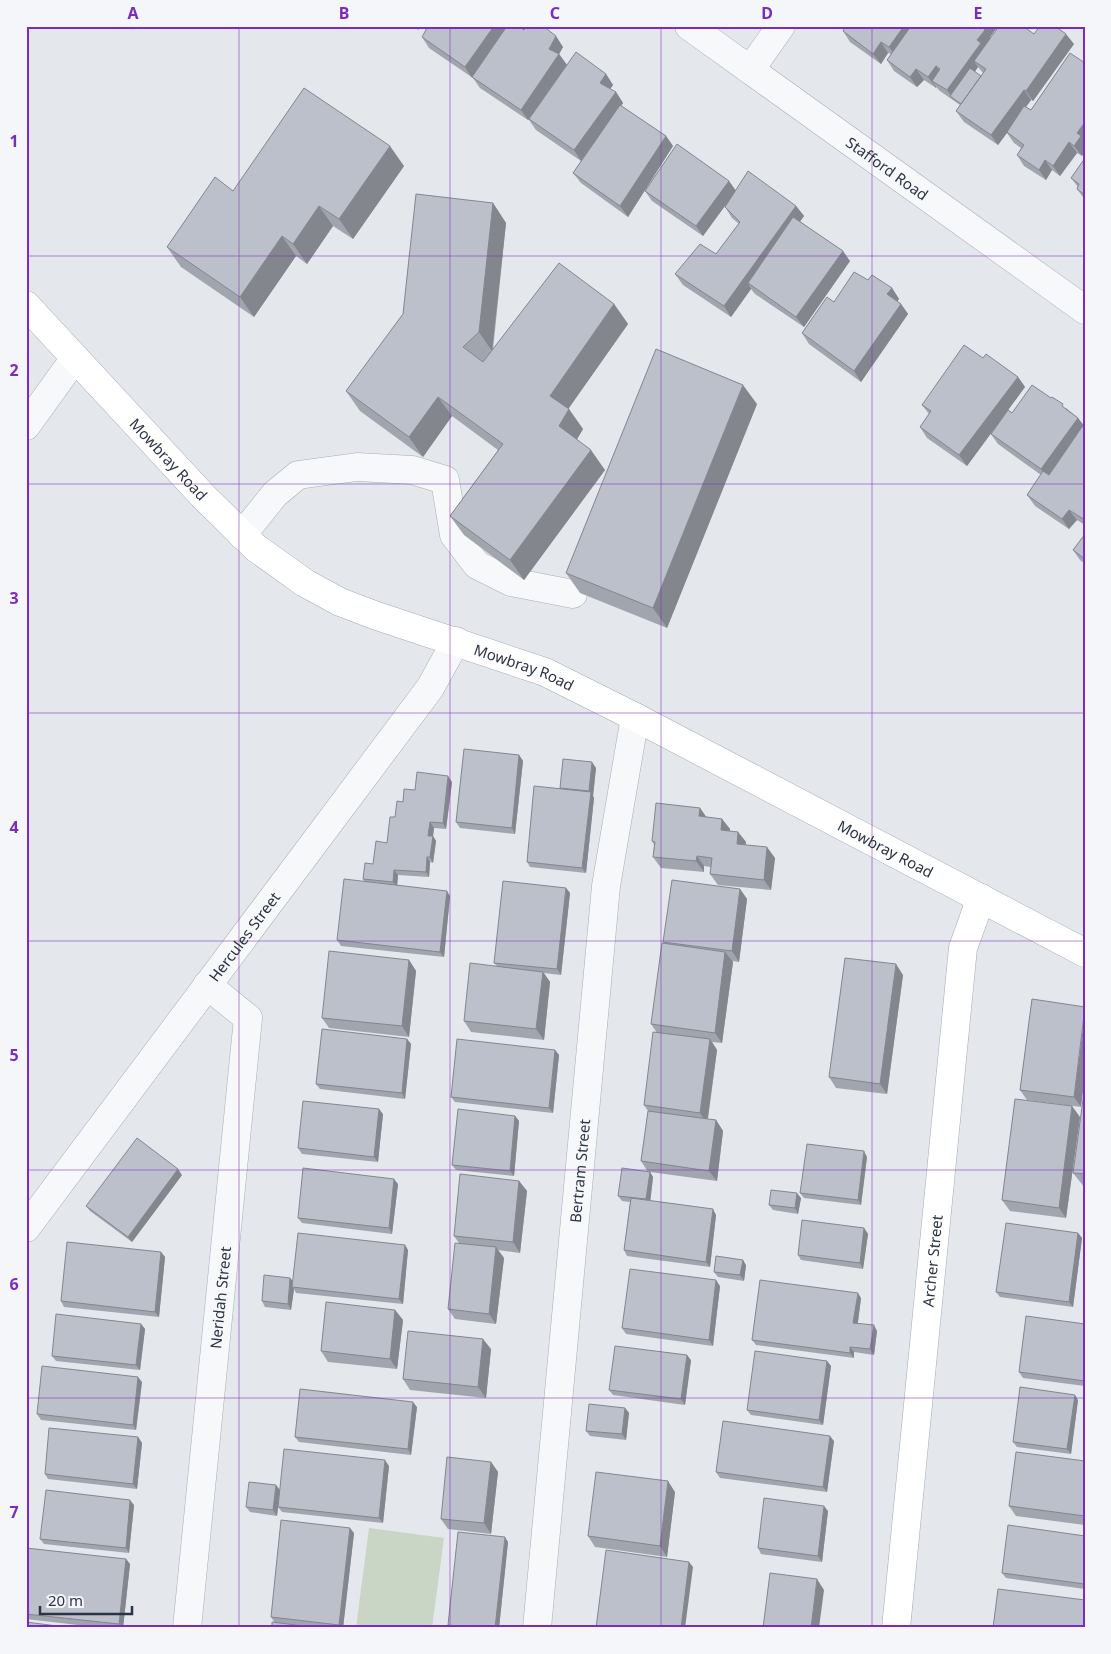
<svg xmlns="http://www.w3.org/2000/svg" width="1111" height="1654" viewBox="0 0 1111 1654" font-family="'Noto Sans',sans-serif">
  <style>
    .green { fill: #c9d6c5 }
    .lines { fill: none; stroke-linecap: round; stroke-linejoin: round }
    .minor-casing { stroke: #a9aeb7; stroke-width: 29 }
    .major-casing { stroke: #a3abb8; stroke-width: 29 }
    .minor { stroke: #f7f8fa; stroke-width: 28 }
    .major { stroke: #fff; stroke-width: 28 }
    .wall { fill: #a1a5ae; fill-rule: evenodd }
    .shaded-wall { fill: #83868d }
    .building { fill: #bbc0ca; stroke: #83868d }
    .grid { fill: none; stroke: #7b2cbf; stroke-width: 1; stroke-opacity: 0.55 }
    .labels { text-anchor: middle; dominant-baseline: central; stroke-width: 4.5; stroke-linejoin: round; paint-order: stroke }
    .street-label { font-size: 15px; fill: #2b3445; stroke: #f4f6f9 }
    .neatline { fill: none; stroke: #7b2cbf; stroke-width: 2 }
    .grid-label { font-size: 16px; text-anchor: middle; font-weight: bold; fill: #7b2cbf }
  </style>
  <rect width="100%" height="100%" fill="#e4e7ec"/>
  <path class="green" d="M369,1528L444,1538L432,1628H356Z"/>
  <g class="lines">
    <g class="minor-casing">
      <g id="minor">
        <path id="s1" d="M689,26L1085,310"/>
        <path d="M750,70L781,26"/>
        <path d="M26,426L75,358"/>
        <path d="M242,535L275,494L298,475L357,467L412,470L445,480L454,535L477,565L511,582L573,594"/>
        <path id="s2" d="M26,1228L430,688L456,641"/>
        <path id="s3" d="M187,1628L248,1018L207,985"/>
        <path id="s4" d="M537,1628L606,886L635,717"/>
      </g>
    </g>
    <g class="major-casing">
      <g id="major">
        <path id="s5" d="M26,305L203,496L256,548L305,583L340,602L377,616L545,672L635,717L1085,953"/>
        <path id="s6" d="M896,1628L963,948L981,898"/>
      </g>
    </g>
    <use href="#minor" class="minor"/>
    <use href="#major" class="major"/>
  </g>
  <path class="wall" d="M841,26H998L990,37V38L1034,34L1074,44L1033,101L1031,100L1026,107L1031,110L1070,53L1082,156L1077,153L1060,176L1052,170L1046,180L1024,166L1017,155L1021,148L1014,143L1007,133L998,145L964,122L956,111L960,105L940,91L936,87V88L924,80L917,87L894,71L887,60L891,54L888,53L881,64L850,42L843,31L844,30ZM978,67L983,73L981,76L975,72Z
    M524,30L563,47L559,54L567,65L542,100L606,74L613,85L610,89L616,92L623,103L621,106L666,136L673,146L628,217L581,183L573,173L581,161L536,130L529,120H528L480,88L473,78L429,48L422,37Z
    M1085,158V200L1077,189L1078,187L1071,178Z
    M404,166L353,239L333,226L307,264L296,256L254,317L181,267L167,247L233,191Z
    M729,181L736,191L796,206L804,216L800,221L850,261L804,327L755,294L751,289L731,317L683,285L675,274L716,254L739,224L732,218L725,207L726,204L703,236L652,201L645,191Z
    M493,203L506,223L493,350L614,304L628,324L568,409L583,429L577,439L605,470L524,580L464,535L450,516L498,450L452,416L423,457L360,411L346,391Z
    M868,280L892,288L899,299L897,301L901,304L908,314L861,382L809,344L802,333L834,302Z
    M983,358L1018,377L1025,387L1008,410L1012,413L1066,408L1078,418L1083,425H1085V525L1077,520L1069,529L1035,506L1027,495L1041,475L998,444L991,434L997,425L967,466L927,438L920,427L929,414L922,405Z
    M757,404L667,628L580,593L566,573Z
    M1085,534V564L1080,560L1073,550Z
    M519,755L523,761L515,834L460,828L456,822Z
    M596,768L593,796L594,798L586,873L530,867L527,862L561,789L560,788Z
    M452,782L446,829L434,828L433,836L436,841L433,863L430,862L429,877L398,875L397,885L450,896L444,957L341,946L337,940L364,881L363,879L387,843L395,817L403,802L415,790Z
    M700,808L706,817L722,819L730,829V831L738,832L746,842L745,845L775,858L771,890L718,885L710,874L711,867L704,866V872L661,868L653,857L654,845L652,841Z
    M566,888L570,893L561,975L544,973L550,982L544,1040L471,1032L464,1021L497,966L494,963Z
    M740,889L747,899L739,962L732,961L733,962L722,1043L712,1042L717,1050L708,1119L716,1120L723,1131L717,1181L650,1172L653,1177L650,1201L716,1215L710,1267L627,1256L624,1250L630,1202L622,1201L618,1196L648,1172L641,1161L648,1111L644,1105L657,1033L651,1024L664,944L663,942Z
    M409,960L416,971L409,1037L329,1028L322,1018Z
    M903,975L887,1094L836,1088L829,1077Z
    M1032,999L1081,1107L1027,1100L1020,1090Z
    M407,1039L411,1044L405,1099L320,1089L316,1084Z
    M555,1050L559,1055L553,1113L455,1102L451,1097Z
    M1085,1085V1188L1073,1173Z
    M383,1114L378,1162L302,1154L298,1148Z
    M515,1116L519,1121L514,1176L456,1170L452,1165Z
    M1080,1117L1066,1218L1010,1211L1002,1200Z
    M867,1157L861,1205L804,1198L800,1193Z
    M182,1175L132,1242L90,1211L86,1206Z
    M519,1181L527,1191L520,1253L498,1250L504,1258L496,1324L455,1319L448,1309L459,1243L454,1236Z
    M398,1184L392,1234L302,1223L298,1218Z
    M801,1198L798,1214L773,1210L769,1205Z
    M864,1228L868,1234L863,1269L801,1260L798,1255Z
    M1078,1233L1082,1238L1073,1307L1000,1297L996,1292Z
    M405,1245L408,1250L403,1304L296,1293L294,1289L291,1310L265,1307L262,1301L290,1278L293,1281Z
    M161,1252L165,1257L159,1317L64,1307L61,1301Z
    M746,1265L744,1281L718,1277L714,1272Z
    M720,1286L713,1346L626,1334L622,1328Z
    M861,1298L858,1323L877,1331L874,1355L854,1352V1358L756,1345L752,1340Z
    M395,1310L403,1320L397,1369L328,1362L321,1351Z
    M141,1324L145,1329L140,1370L56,1361L52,1356Z
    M1085,1324V1386L1023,1378L1019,1372Z
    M491,1349L486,1398L410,1390L403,1379Z
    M691,1360L685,1405L613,1395L609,1390Z
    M827,1361L831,1366L823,1425L751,1415L747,1410Z
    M142,1382L136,1430L41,1420L37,1414Z
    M1078,1400L1071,1454L1017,1447L1013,1442Z
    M417,1407L411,1455L299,1442L295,1437Z
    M625,1408L629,1413L626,1440L590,1436L586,1431Z
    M138,1437L142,1443L137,1489L48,1479L45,1474Z
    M834,1441L827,1492L720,1478L716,1472Z
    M1085,1461V1525L1016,1516L1009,1506Z
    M491,1462L498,1472L491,1534L448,1529L441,1519Z
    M389,1466L383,1523L282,1512L278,1507L277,1516L250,1512L246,1507L280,1490Z
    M675,1492L667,1557L595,1547L588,1536Z
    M134,1505L129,1553L44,1544L40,1539Z
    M828,1511L822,1562L761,1554L758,1548Z
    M354,1533L343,1628H319L275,1623L271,1617Z
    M1085,1536V1589L1006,1578L1002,1573Z
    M508,1542L499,1628H450L448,1625Z
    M26,1548L126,1559L130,1564L123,1628H104L26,1619Z"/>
  <path class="shaded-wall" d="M415,26H421L418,30Z
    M494,26H509L472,78L465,67Z
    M904,26H919L897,58L889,47Z
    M982,26H998L990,37L992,40L974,61L978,67L955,99L951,96L947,90L977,40Z
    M1066,34L1074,44L1033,101L1026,91Z
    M556,36L563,47L557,58L559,54L567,65L528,120L521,110L549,49Z
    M881,42L888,53L881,64L873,54Z
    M936,66L944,77L932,81L936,87V88L928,77Z
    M916,69L924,80L917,87L910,77Z
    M606,74L613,85L607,93L600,83Z
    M1024,90L1031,100L998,145L991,135Z
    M616,92L623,103L581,161L574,150Z
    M1085,122V152L1082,156L1074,146L1077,133Z
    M666,136L673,146L628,217L620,206Z
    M1069,142L1077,153L1060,176L1053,166Z
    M390,146L404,166L353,239L339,219Z
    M1045,160L1052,170L1046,180L1039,170Z
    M729,181L736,191L703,236L696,226Z
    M493,203L506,223L492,351L479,332Z
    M319,206L333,226L307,264L293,244Z
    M796,206L804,216L753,287L748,283L751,289L731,317L724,306Z
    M282,236L296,256L254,317L240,297Z
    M843,251L850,261L804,327L796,317Z
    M892,288L899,299L895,305L887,294Z
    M614,304L628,324L564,415L550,396Z
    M901,304L908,314L861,382L854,371Z
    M1018,377L1025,387L967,466L959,455Z
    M743,385L757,404L667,628L653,608Z
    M438,397L452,416L423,457L409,437Z
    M569,409L583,429L573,446L559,426Z
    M1078,418L1085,427L1048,480L1041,469Z
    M591,450L605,470L524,580L510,560Z
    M1069,510L1077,520L1069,529L1062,519Z
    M519,755L523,761L515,834L512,828Z
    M592,762L596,768L593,796L594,798L586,873L582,868L591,793L589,791Z
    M448,776L452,782L446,829L443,823Z
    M700,808L707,818L699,816Z
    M722,819L730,829L728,841L721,830Z
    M430,822L434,828L433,836L436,841L433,863L430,857L428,836Z
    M738,832L746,842L744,854L737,844Z
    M767,847L775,858L771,890L764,880Z
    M697,856L704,866V872L696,861Z
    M427,857L430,862L429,877L426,872Z
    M394,870L398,875L397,888L393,882Z
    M566,888L570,893L561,975L557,969Z
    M740,889L747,899L739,962L732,951Z
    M447,891L450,896L444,957L440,952Z
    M725,952L733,962L722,1043L715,1033Z
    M409,960L416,971L409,1037L402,1026Z
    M896,964L903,975L887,1094L880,1084Z
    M543,972L550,982L544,1040L536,1029Z
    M1085,1011V1078L1081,1107L1074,1097Z
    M407,1039L411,1044L405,1099L402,1093Z
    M710,1039L717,1050L707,1123L700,1113Z
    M555,1050L559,1055L553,1113L549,1108Z
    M1072,1106L1080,1117L1066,1218L1059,1208Z
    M379,1109L383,1114L378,1162L374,1157Z
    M515,1116L519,1121L514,1176L510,1171Z
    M716,1120L723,1131L717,1181L709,1171Z
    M864,1151L867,1157L861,1205L858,1200Z
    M178,1169L182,1175L132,1242L128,1237Z
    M650,1172L653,1177L650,1204L646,1199Z
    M394,1179L398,1184L392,1234L389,1228Z
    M519,1181L527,1191L520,1253L513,1242Z
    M797,1193L801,1198L798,1214L795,1208Z
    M713,1209L716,1215L710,1267L706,1262Z
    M864,1228L868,1234L863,1269L860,1263Z
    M1078,1233L1082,1238L1073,1307L1069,1302Z
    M405,1245L408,1250L403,1304L399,1299Z
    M496,1247L504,1258L496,1324L489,1314Z
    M161,1252L165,1257L159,1317L155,1312Z
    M743,1260L746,1265L744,1281L740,1275Z
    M290,1278L294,1283L292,1287L294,1289L291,1310L288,1304Z
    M716,1280L720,1286L713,1346L709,1340Z
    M858,1293L861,1298L857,1328L853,1323Z
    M395,1310L403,1320L397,1369L390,1359Z
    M141,1324L145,1329L140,1370L136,1365Z
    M874,1325L877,1331L874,1355L870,1349Z
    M483,1339L491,1349L486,1398L478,1387Z
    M850,1347L854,1352V1358L850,1353Z
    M687,1355L691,1360L685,1405L681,1399Z
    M827,1361L831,1366L823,1425L819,1420Z
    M138,1377L142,1382L136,1430L133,1425Z
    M1075,1395L1078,1400L1071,1454L1067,1449Z
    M413,1402L417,1407L411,1455L408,1449Z
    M625,1408L629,1413L626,1440L622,1434Z
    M830,1436L834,1441L827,1492L823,1487Z
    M138,1437L142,1443L137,1489L133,1484Z
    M385,1460L389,1466L383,1523L379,1518Z
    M491,1462L498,1472L491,1534L484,1523Z
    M668,1481L675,1492L667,1557L660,1546Z
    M276,1485L280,1490L277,1516L273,1510Z
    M130,1500L134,1505L129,1553L126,1548Z
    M824,1506L828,1511L822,1562L818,1556Z
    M350,1528L354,1533L343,1628H341L339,1625Z
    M505,1537L508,1542L499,1628H495Z
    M126,1559L130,1564L123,1628H121L119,1624Z
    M689,1562L693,1567L685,1628H681Z
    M817,1579L824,1590L819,1628H811Z"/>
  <path class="building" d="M428,26H494L465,67L422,37Z
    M507,26H518L524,30L527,26H543L556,36L549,49L559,54L521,110L472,77Z
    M846,26H904L889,47L881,42L873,54L843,31Z
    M911,26H982V27L985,30L977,40L981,43L947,90L932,81L940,69L936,66L928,77L916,69L910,77L887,60Z
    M999,26H1023L1034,34L1040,26H1055L1066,34L1026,91L1024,90L991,135L956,111L986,69L974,61Z
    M576,52L606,74L600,83L616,92L574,150L529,119Z
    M1070,53L1085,63V122L1077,133L1081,136L1074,146L1069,142L1053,166L1045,160L1039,170L1017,155L1024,145L1007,132L1024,106L1031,110Z
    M970,68L981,76L961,104L950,96Z
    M304,88L390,146L339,219L319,206L293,244L282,236L240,297L167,247L215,177L233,191Z
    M620,105L666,136L620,206L573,173Z
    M677,144L729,181L696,226L645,191Z
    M1085,158V195L1077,189L1079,184L1071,178Z
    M748,171L796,206L724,306L675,274L700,244L716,254L740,222L725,207Z
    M416,194L493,203L479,332L463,347L483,362L559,263L614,304L550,396L569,409L559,426L591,450L510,560L450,516L503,444L438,397L409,437L346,391L403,314Z
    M793,217L843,251L796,317L748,283Z
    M854,272L868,280L872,275L892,288L887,294L901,304L854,371L802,333L827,297L834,302Z
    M964,345L983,358L986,354L1018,377L959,455L920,427L931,411L922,405Z
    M656,349L743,385L653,608L566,573Z
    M1032,385L1051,398L1052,397L1063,404L1062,406L1078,418L1041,469L991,434L1008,410L1012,413Z
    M1084,424L1085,520L1069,510L1062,519L1027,495L1043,471L1049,475Z
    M1085,534V559L1073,550Z
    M464,749L519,755L512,828L456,822Z
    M563,759L592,762L589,791L560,788Z
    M417,772L448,776L443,823L430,822L428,836H433L430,857H427L426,872L394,870L393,882L363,879L365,863L373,864L376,841L387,843L390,817H395L397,801L403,802L404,789L415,790Z
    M534,786L591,792L582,868L527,862Z
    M656,803L700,808L699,816L722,819L721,830L738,832L737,844L767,847L764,880L710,874L712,858L697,856L696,861L653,857L655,842L652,841Z
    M344,879L447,891L440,952L337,940Z
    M672,880L740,889L732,951L663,942Z
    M503,881L566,888L557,969L494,963Z
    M662,943L725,952L715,1033L651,1024Z
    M329,951L409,960L402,1026L322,1018Z
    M845,958L896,964L880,1084L829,1077Z
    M470,963L543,972L536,1029L464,1021Z
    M1032,999L1085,1007L1074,1097L1020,1090Z
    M322,1029L407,1039L402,1093L316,1084Z
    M653,1032L710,1039L700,1113L644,1105Z
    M457,1039L555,1050L549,1108L451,1097Z
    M1085,1085V1174L1073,1173Z
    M1015,1099L1072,1106L1059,1208L1002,1200Z
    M303,1101L379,1109L374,1157L298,1148Z
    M458,1109L515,1116L510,1171L452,1165Z
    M648,1111L716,1120L709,1171L641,1161Z
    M137,1138L178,1169L128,1237L86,1206Z
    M807,1144L864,1151L858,1200L800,1193Z
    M303,1168L394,1179L389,1228L298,1218Z
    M622,1168L650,1172L646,1199L618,1196Z
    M460,1174L519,1181L513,1242L454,1236Z
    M771,1190L797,1193L795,1208L769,1205Z
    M631,1198L713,1209L706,1262L624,1250Z
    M802,1220L864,1228L860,1263L798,1255Z
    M1006,1223L1078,1233L1069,1302L996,1292Z
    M298,1233L405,1245L399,1299L292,1287Z
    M67,1242L161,1252L155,1312L61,1301Z
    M455,1243L496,1247L489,1314L448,1309Z
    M716,1256L743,1260L740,1275L714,1272Z
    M630,1269L716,1280L709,1340L622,1328Z
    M264,1275L290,1278L288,1304L262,1301Z
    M760,1280L858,1293L853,1323L874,1325L870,1349L850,1347V1353L752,1340Z
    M326,1302L395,1310L390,1359L321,1351Z
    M56,1314L141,1324L136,1365L52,1356Z
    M1026,1316L1085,1324V1381L1019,1372Z
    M408,1331L483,1339L478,1387L403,1379Z
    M615,1346L687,1355L681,1399L609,1390Z
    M755,1351L827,1361L819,1420L747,1410Z
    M42,1366L138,1377L133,1425L37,1414Z
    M1020,1387L1075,1395L1067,1449L1013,1442Z
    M300,1389L413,1402L408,1449L295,1437Z
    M589,1404L625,1408L622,1434L586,1431Z
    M723,1421L830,1436L823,1487L716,1472Z
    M49,1428L138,1437L133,1484L45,1474Z
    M284,1449L385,1460L379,1518L278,1507Z
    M1016,1452L1085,1461V1516L1009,1506Z
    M447,1457L491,1462L484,1523L441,1519Z
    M596,1472L668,1481L660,1546L588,1536Z
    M249,1482L276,1485L273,1510L246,1507Z
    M46,1490L130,1500L126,1548L40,1539Z
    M764,1498L824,1506L818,1556L758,1548Z
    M281,1520L350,1528L339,1625L271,1617Z
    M1008,1525L1085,1536V1584L1002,1573Z
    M458,1532L505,1537L495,1628H474L448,1625Z
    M26,1548L126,1559L119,1624L26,1614Z
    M606,1550L689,1562L681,1628H596Z
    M770,1573L817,1579L811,1628H763Z
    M998,1589L1085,1600V1628H993Z
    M26,1622L73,1628H26Z
    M272,1622L303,1626L302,1628H272Z"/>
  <path class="grid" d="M239,26V1628M450,26V1628M661,26V1628M872,26V1628M26,256H1085M26,484H1085M26,713H1085M26,941H1085M26,1170H1085M26,1398H1085"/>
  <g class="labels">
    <g class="street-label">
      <text stroke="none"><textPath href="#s1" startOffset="244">Stafford Road</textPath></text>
      <text stroke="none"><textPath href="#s5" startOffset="210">Mowbray Road</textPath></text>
      <text stroke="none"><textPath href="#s5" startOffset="630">Mowbray Road</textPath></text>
      <text stroke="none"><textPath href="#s5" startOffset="1035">Mowbray Road</textPath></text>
      <text stroke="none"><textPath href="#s2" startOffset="364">Hercules Street</textPath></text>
      <text stroke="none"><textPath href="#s4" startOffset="459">Bertram Street</textPath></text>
      <text stroke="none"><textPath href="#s6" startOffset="369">Archer Street</textPath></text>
      <text stroke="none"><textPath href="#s3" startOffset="332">Neridah Street</textPath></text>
    </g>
  </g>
  <rect width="1111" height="1654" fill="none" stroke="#f4f6f9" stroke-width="55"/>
  <path d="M40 1606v8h92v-8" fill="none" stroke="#2b3445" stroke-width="2.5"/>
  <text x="48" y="1606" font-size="15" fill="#2b3445" stroke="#f4f6f9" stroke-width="4" paint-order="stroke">20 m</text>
  <rect x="28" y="28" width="1056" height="1598" class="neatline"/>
  <g class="grid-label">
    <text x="133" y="19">A</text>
    <text x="344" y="19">B</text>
    <text x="555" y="19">C</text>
    <text x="767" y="19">D</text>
    <text x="978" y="19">E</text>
    <text x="14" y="147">1</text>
    <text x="14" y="376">2</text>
    <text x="14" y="604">3</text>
    <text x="14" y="833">4</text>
    <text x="14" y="1061">5</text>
    <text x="14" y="1290">6</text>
    <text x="14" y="1518">7</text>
  </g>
</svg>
